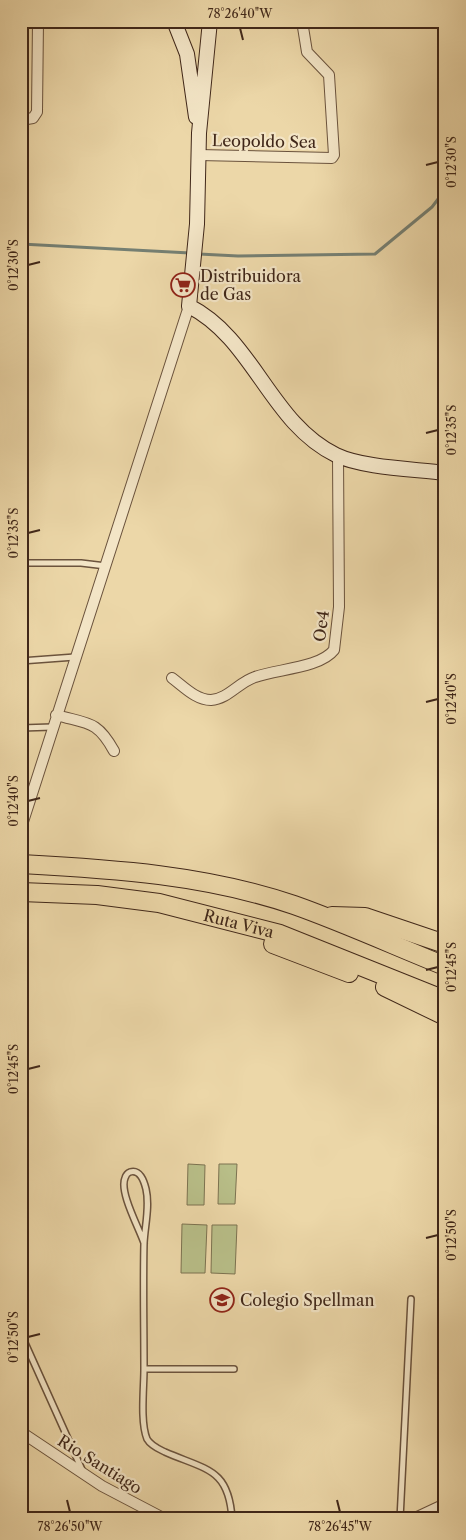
<svg xmlns="http://www.w3.org/2000/svg" width="466" height="1540" viewBox="0 0 466 1540" font-family="'Libre Caslon Text',serif">
  <style>
    .green { fill: #b8be88; stroke: #7c7250 }
    .lines { fill: none; stroke-linecap: round; stroke-linejoin: round }
    .stream { stroke: #757f72; stroke-width: 3 }
    .lane-casing { stroke: #6b533d; stroke-width: 8 }
    .street-casing { stroke: #6b533d; stroke-width: 12 }
    .secondary-casing { stroke: #402719; stroke-width: 16 }
    .highway-casing { stroke: #402719; stroke-width: 20 }
    .lane { stroke: #f3e5c6; stroke-width: 5 }
    .street { stroke: #f3e5c6; stroke-width: 10 }
    .secondary { stroke: #f3e5c6; stroke-width: 14 }
    .highway { stroke: #ecd7a8; stroke-width: 18 }
    .ticks { fill: none; stroke: #402719; stroke-width: 2 }
    .labels { text-anchor: middle; dominant-baseline: central; stroke-width: 4.5; stroke-linejoin: round; paint-order: stroke }
    .street-label { font-size: 16px; fill: #402719; stroke: #f3e5c6 }
    .poi-label { font-size: 16px; fill: #402719; stroke: #f3e5c6; text-anchor: start }
    .neatline { fill: none; stroke: #402719; stroke-width: 2 }
    .ticks-label { font-size: 12px; text-anchor: middle; fill: #402719 }
  </style>
  <rect width="100%" height="100%" fill="#ecd7a8"/>
  <filter id="stains"><feTurbulence type="fractalNoise" baseFrequency=".004" numOctaves="4"/><feColorMatrix values="0 0 0 0 .2 0 0 0 0 .09 0 0 0 0 .02 0 0 0 .5 -.17"/></filter>
  <radialGradient id="worn" r=".72"><stop offset=".6" stop-color="#630" stop-opacity="0"/><stop offset="1" stop-color="#630" stop-opacity=".3"/></radialGradient>
  <path class="green" d="M188,1164L205,1165L204,1205H187Z
    M219,1164H237L235,1204H218Z
    M182,1224L207,1225L205,1273H181Z
    M212,1225H237L235,1274L211,1273Z"/>
  <g class="lines">
    <path class="stream" d="M21,244L190,253
      M199,254L238,256L375,254L432,207L445,190"/>
    <g class="lane-casing">
      <path id="lane" d="M21,563H81L106,566
        M21,661L75,657
        M21,728L52,727
        M21,1334L83,1472
        M144,1369C144,1327 143,1285 144,1243C145,1225 150,1206 146,1189C144,1181 140,1169 130,1172C127,1173 126,1175 125,1178C119,1192 139,1228 144,1243
        M232,1519C229,1468 206,1470 165,1452C159,1449 151,1446 147,1439C140,1422 144,1388 144,1369H234
        M400,1519L411,1299"/>
    </g>
    <g class="street-casing">
      <path id="street" d="M21,120L33,118L37,112L38,21
        M199,155L332,158L334,155L329,75L307,52L302,21
        M445,334V351
        M172,678C184,687 196,700 211,700C228,699 239,682 255,677C277,669 320,668 334,650L339,607L338,456
        M56,715C88,724 97,720 114,751
        M21,828L189,306
        M21,1432L102,1486L165,1519
        M413,1519L445,1504"/>
    </g>
    <g class="secondary-casing">
      <path id="secondary" d="M174,21L187,54L196,117
        M210,21L199,133L197,224L189,306C254,339 270,423 336,455C363,468 415,469 445,473"/>
    </g>
    <g class="highway-casing">
      <g id="highway">
        <path d="M21,864C114,869 206,875 294,905C345,923 395,946 445,966"/>
        <path id="s1" d="M21,892L97,895L159,903L280,934L445,1000"/>
        <path d="M332,916L365,917L445,944"/>
        <path d="M273,944L349,973"/>
        <path d="M385,987L445,1016"/>
      </g>
    </g>
    <use href="#lane" class="lane"/>
    <use href="#street" class="street"/>
    <use href="#secondary" class="secondary"/>
    <use href="#highway" class="highway"/>
  </g>
  <path class="ticks" d="M240,28L243,40M426,165L438,162M28,265L40,262M426,433L438,430M28,533L40,530M426,702L438,699M28,801L40,798M426,970L438,967M28,1069L40,1066M426,1238L438,1235M28,1337L40,1334M67,1500L70,1512M337,1500L340,1512"/>
  <defs>
    <g id="supermarket-ring" transform="scale(1.25)"><circle r="9.5" fill="#f3e5c6" stroke="#8f2418" stroke-width="1.5"/><path d="M-6-5.5h2.5l.6 2H6L4.5 2H-2.5L-4.4-4H-6ZM-1.5 3.2a1.3 1.3 0 1 0 .1 0ZM3 3.2a1.3 1.3 0 1 0 .1 0Z" fill="#8f2418"/></g>
    <g id="school-ring" transform="scale(1.25)"><circle r="9.5" fill="#f3e5c6" stroke="#8f2418" stroke-width="1.5"/><path d="M0-5L7-2L0 1L-7-2ZM-4 1L0 2.5L4 1V4Q0 6-4 4Z" fill="#8f2418"/></g>
  </defs>
  <g fill-rule="evenodd">
    <use href="#supermarket-ring" x="183" y="285"/>
    <use href="#school-ring" x="222" y="1300"/>
  </g>
  <g class="labels">
    <g class="street-label">
      <text transform="translate(264 141) rotate(1)">Leopoldo Sea</text>
      <text transform="translate(321 626) rotate(-82)">Oe4</text>
      <text stroke="none"><textPath href="#s1" startOffset="221">Ruta Viva</textPath></text>
      <text transform="translate(100 1464) rotate(32)">Rio Santiago</text>
    </g>
    <g class="poi-label">
      <text x="200" y="276">Distribuidora<tspan x="200" dy="18">de Gas</tspan></text>
      <text x="240" y="1300">Colegio Spellman</text>
    </g>
  </g>
  <rect width="466" height="1540" fill="none" stroke="#ecd7a8" stroke-width="55"/>
  <rect x="28" y="28" width="410" height="1484" class="neatline"/>
  <g class="ticks-label">
    <text x="240" y="18">78°26'40"W</text>
    <text transform="translate(452 162) rotate(-90)" y="4">0°12'30"S</text>
    <text transform="translate(14 265) rotate(-90)" y="4">0°12'30"S</text>
    <text transform="translate(452 430) rotate(-90)" y="4">0°12'35"S</text>
    <text transform="translate(14 533) rotate(-90)" y="4">0°12'35"S</text>
    <text transform="translate(452 699) rotate(-90)" y="4">0°12'40"S</text>
    <text transform="translate(14 801) rotate(-90)" y="4">0°12'40"S</text>
    <text transform="translate(452 967) rotate(-90)" y="4">0°12'45"S</text>
    <text transform="translate(14 1069) rotate(-90)" y="4">0°12'45"S</text>
    <text transform="translate(452 1235) rotate(-90)" y="4">0°12'50"S</text>
    <text transform="translate(14 1337) rotate(-90)" y="4">0°12'50"S</text>
    <text x="70" y="1531">78°26'50"W</text>
    <text x="340" y="1531">78°26'45"W</text>
  </g>
  <rect width="100%" height="100%" filter="url(#stains)"/>
  <rect width="100%" height="100%" fill="url(#worn)"/>
</svg>
